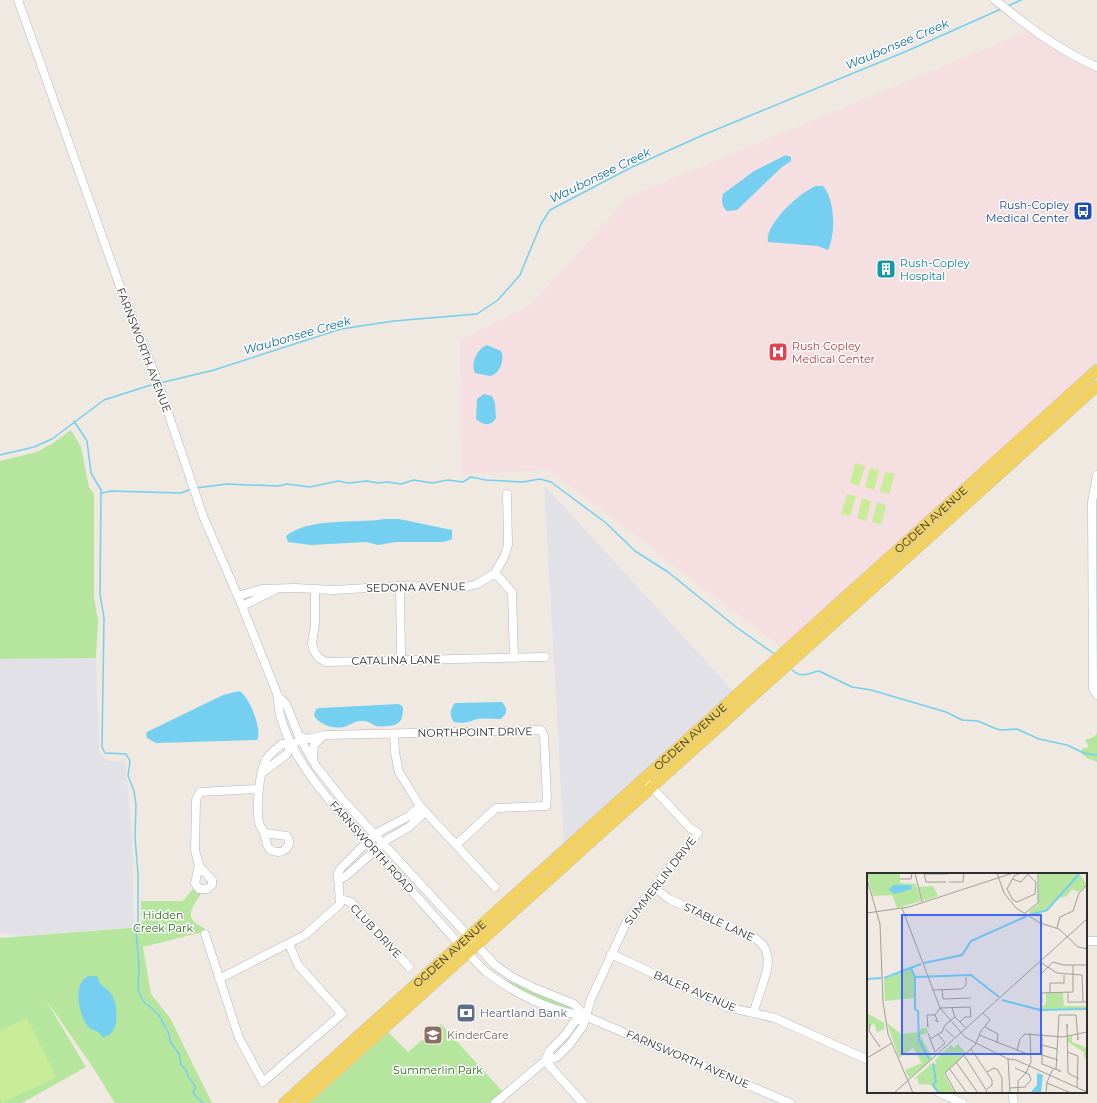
<svg xmlns="http://www.w3.org/2000/svg" width="1097" height="1103" viewBox="0 0 1097 1103" font-family="Montserrat,sans-serif">
  <style>
    .industrial { fill: #e3e1e8 }
    .medical { fill: #f5dfe0 }
    .green { fill: #b6e59e }
    .pitch { fill: #c9ec9a }
    .water { fill: #75cff0 }
    .lines { fill: none; stroke-linecap: round; stroke-linejoin: round }
    .stream { stroke: #75cff0; stroke-width: 1.5 }
    .minor-casing { stroke: #b4b7c1; stroke-width: 9 }
    .major-casing { stroke: #c9c9c9; stroke-width: 12 }
    .minor { stroke: #fff; stroke-width: 8 }
    .major { stroke: #f2d163; stroke-width: 11 }
    .labels { text-anchor: middle; dominant-baseline: central; stroke-width: 3; stroke-linejoin: round; paint-order: stroke }
    .transit-label { font-size: 11px; fill: #164399; stroke: #fff; text-anchor: end }
    .culture-label { font-size: 11px; fill: #0d838f; stroke: #fff; text-anchor: start }
    .health-label { font-size: 11px; fill: #be3a42; stroke: #fff; text-anchor: start }
    .street-label { font-size: 11px; fill: #2e2e2e; stroke: #fff }
    .park-label { font-size: 11px; fill: #2c6e1b; stroke: #fff }
    .service-label { font-size: 11px; fill: #4e5e75; stroke: #fff; text-anchor: start }
    .education-label { font-size: 11px; fill: #785e54; stroke: #fff; text-anchor: start }
    .water-label { font-size: 12px; font-style: italic; fill: #0d6fa3; stroke: #fff }
    .inset-river { fill: none; stroke: #75cff0; stroke-width: 2 }
    .inset-road { fill: none; stroke: #a29e99; stroke-width: 1 }
    .view { fill: #4264fb; fill-opacity: 0.15; stroke: #4264fb; stroke-width: 2 }
    .inset-edge { fill: none; stroke: #2e2e2e; stroke-width: 2 }
  </style>
  <rect width="100%" height="100%" fill="#efe9e1"/>
  <path class="industrial" d="M544,485L735,693L564,846L556,694Z
    M96,658L99,753L108,761L125,762L132,837L134,927L23,936L0,933V659Z"/>
  <path class="medical" d="M1028,31L1070,60L1097,72V363L1038,415L1001,452L783,649L550,470L462,474L460,340L532,304L629,197Z"/>
  <path class="green" d="M71,430L81,447L89,487L94,494V596L98,621L96,658L0,659V461L37,452L53,443Z
    M939,519L898,560L692,744L731,705Z
    M1097,733V762L1087,758L1081,753L1082,749L1089,747L1085,740L1094,737Z
    M193,889L201,894C195,903 184,916 197,924C201,927 204,927 207,931L143,947L151,994L170,1018L212,1103H115L92,1066L44,997L86,1067L22,1103H0V938L142,927L141,901H183Z
    M486,966L503,979L567,1004L574,1012C557,1005 490,981 486,966Z
    M441,1024L503,1092L491,1103H307L387,1031L408,1052Z"/>
  <path class="pitch" d="M855,463L865,466L859,486L850,483Z
    M870,468L879,470L874,490L865,487Z
    M885,472L895,474L889,494L880,492Z
    M847,494L856,496L850,516L841,514Z
    M862,498L871,501L866,521L857,518Z
    M877,502L886,505L881,525L872,522Z
    M27,1018L56,1077L2,1103L0,1099V1031Z"/>
  <path class="water" d="M786,155L791,157V161L782,167L737,210L727,211C722,207 721,201 723,194L754,171Z
    M816,186H823C835,200 836,233 828,250L818,246L768,242C764,225 801,191 816,186Z
    M487,345L501,351C505,360 500,374 490,376L475,373C470,363 478,348 487,345Z
    M484,394L492,396L495,403L496,418C491,427 482,425 476,419L477,399Z
    M385,519H399L452,530V539L444,542H396L378,545L366,542L311,545L288,542L286,536C310,517 355,524 385,519Z
    M239,691C249,695 263,731 257,740L156,743L147,738L146,733L149,731L223,695Z
    M502,702L506,708V713L501,719C493,719 484,718 477,719C469,722 463,724 454,722C449,716 450,709 455,703Z
    M399,704L403,707C403,719 401,725 388,726C385,726 380,727 376,726C370,723 368,721 362,721C355,721 353,723 347,726C337,730 319,726 314,715L316,709L320,708Z
    M89,976H97C100,988 106,986 112,995C118,1005 121,1035 103,1037L98,1032L89,1028C79,1016 71,983 89,976Z"/>
  <g class="lines">
    <path class="stream" d="M1008,6L1021,0
      M160,383L214,370L341,329L394,321L477,314L498,300L520,275L541,224L550,210L632,167L703,135L907,51L1001,9
      M74,421L87,441L91,473L101,490L100,594L104,618L102,747L105,753L126,754L130,761L128,776L134,791L136,805L135,837L138,874V922L136,932L139,964L138,989L143,1001L158,1014L168,1032L171,1043L179,1054L181,1065L186,1070L189,1078L194,1084L195,1088L193,1093L203,1103
      M0,455L34,447L52,439L104,400L154,384
      M196,488L227,484L278,486L287,484L310,487L338,481L348,483L367,481L378,483L387,482L401,484L414,480L432,483L448,480L463,482L471,477L486,480L523,482L540,479L551,482L606,523L635,551L668,572L736,627L773,653
      M102,493L111,491L181,493L191,489
      M792,670C803,679 807,673 819,671L852,687L871,690L946,712L962,720L978,721L994,728L1001,730L1017,729L1039,739L1067,745L1084,753L1097,755"/>
    <g class="minor-casing">
      <path id="minor" d="M18,0L122,292L156,377L203,516L240,601L278,696L286,704L299,736L316,766L342,799L495,965L512,977L534,988L574,1004L585,1016
        M995,0C1027,26 1059,50 1097,67
        M1097,475L1092,502L1093,689L1097,695
        M495,573L512,592L514,658
        M400,586L401,660
        M315,589V624L312,643L314,651L319,658L326,662L545,657
        M238,596L262,589L295,588L334,590L400,586L455,587H466L477,584L495,573L504,557L508,545L507,494
        M242,606L275,590
        M278,696C277,757 362,836 401,879C429,910 456,942 485,971C513,993 550,1011 585,1016L790,1103
        M394,734L395,753L399,772L420,806L495,887
        M299,736L309,739L325,735L541,730L544,736L547,798L546,806L496,808L456,845
        M313,759L314,745L322,737
        M263,772L287,754L291,745
        M264,833L287,836C294,847 281,856 271,850C266,847 266,839 264,833C263,830 260,826 259,823C256,808 259,775 265,762C268,754 276,749 282,744L291,745L295,743
        M199,866L212,880V885L207,889H199L195,883L199,866L195,850L196,800L200,792L258,789
        M338,880L346,876L388,839L409,827L425,812
        M654,887L669,899L751,936C785,953 758,987 754,1013
        M341,899L351,902L409,967
        M205,934L239,1038L263,1082L342,1014L298,965L289,944
        M1086,941H1097
        M611,954L727,1007L775,1018L868,1060
        M219,979L305,935L340,904L338,873L341,868L375,834L409,816L420,806
        M545,1061L550,1050L567,1033L574,1022L585,1016
        M545,1061L583,1103
        M938,1092L962,1103
        M1012,1092L1014,1103
        M495,1103L545,1061L557,1057L570,1044L583,1026L591,999L627,921L698,833L690,828L649,784"/>
    </g>
    <g class="major-casing">
      <g id="major">
        <path id="s1" d="M284,1103L1097,370"/>
        <path d="M301,1103L1097,386"/>
      </g>
    </g>
    <use href="#minor" class="minor"/>
    <use href="#major" class="major"/>
  </g>
  <defs>
    <g id="bus-square" transform="scale(1)"><rect x="-9" y="-9" width="18" height="18" rx="4" fill="#1a4fb4" stroke="#fff"/><path d="M-5-6H5V4H4V6H2V4H-2V6H-4V4H-5ZM-3.5-4V0h7V-4ZM-3.5 1.2v1.5H-2V1.2ZM2 1.2v1.5H3.5V1.2Z" fill="#fff"/></g>
    <g id="building-square" transform="scale(1)"><rect x="-9" y="-9" width="18" height="18" rx="4" fill="#0f9aa8" stroke="#fff"/><path d="M-4-6H4V6H1V3H-1V6H-4ZM-2.5-4.3h1.7v1.8h-1.7ZM.8-4.3h1.7v1.8H.8ZM-2.5-1h1.7V.8h-1.7ZM.8-1h1.7V.8H.8Z" fill="#fff"/></g>
    <g id="hospital-square" transform="scale(1)"><rect x="-9" y="-9" width="18" height="18" rx="4" fill="#e0444e" stroke="#fff"/><path d="M-5-5h3v3.5h4V-5h3V5h-3V1.5h-4V5h-3Z" fill="#fff"/></g>
    <g id="bank-square" transform="scale(1)"><rect x="-9" y="-9" width="18" height="18" rx="4" fill="#5c6f8a" stroke="#fff"/><path d="M-6-4H6V4H-6ZM0-2.3a2.3 2.3 0 1 0 0 4.6a2.3 2.3 0 1 0 0-4.6Z" fill="#fff"/></g>
    <g id="school-square" transform="scale(1)"><rect x="-9" y="-9" width="18" height="18" rx="4" fill="#8d6e63" stroke="#fff"/><path d="M0-5L7-2L0 1L-7-2ZM-4 1L0 2.5L4 1V4Q0 6-4 4Z" fill="#fff"/></g>
  </defs>
  <g fill-rule="evenodd">
    <use href="#bus-square" x="1083" y="211"/>
    <use href="#building-square" x="886" y="269"/>
    <use href="#hospital-square" x="778" y="352"/>
    <use href="#bank-square" x="466" y="1013"/>
    <use href="#school-square" x="433" y="1035"/>
  </g>
  <g class="labels">
    <g class="transit-label">
      <text x="1069" y="205">Rush-Copley<tspan x="1069" dy="13">Medical Center</tspan></text>
    </g>
    <g class="culture-label">
      <text x="900" y="263">Rush-Copley<tspan x="900" dy="13">Hospital</tspan></text>
    </g>
    <g class="health-label">
      <text x="792" y="346">Rush Copley<tspan x="792" dy="13">Medical Center</tspan></text>
    </g>
    <g class="street-label">
      <text transform="translate(144 350) rotate(69)">FARNSWORTH AVENUE</text>
      <text stroke="none"><textPath href="#s1" startOffset="871">OGDEN AVENUE</textPath></text>
      <text transform="translate(416 587) rotate(-1)">SEDONA AVENUE</text>
      <text transform="translate(396 660) rotate(-1)">CATALINA LANE</text>
      <text transform="translate(475 732) rotate(-1)">NORTHPOINT DRIVE</text>
      <text stroke="none"><textPath href="#s1" startOffset="547">OGDEN AVENUE</textPath></text>
      <text transform="translate(372 847) rotate(48)">FARNSWORTH ROAD</text>
      <text transform="translate(660 881) rotate(-52)">SUMMERLIN DRIVE</text>
      <text transform="translate(719 922) rotate(25)">STABLE LANE</text>
      <text transform="translate(376 931) rotate(47)">CLUB DRIVE</text>
      <text stroke="none"><textPath href="#s1" startOffset="223">OGDEN AVENUE</textPath></text>
      <text transform="translate(695 991) rotate(23)">BALER AVENUE</text>
      <text transform="translate(688 1059) rotate(23)">FARNSWORTH AVENUE</text>
    </g>
    <g class="park-label">
      <text x="163" y="915">Hidden<tspan x="163" dy="13">Creek Park</tspan></text>
      <text x="438" y="1070">Summerlin Park</text>
    </g>
    <g class="service-label">
      <text x="480" y="1013">Heartland Bank</text>
    </g>
    <g class="education-label">
      <text x="447" y="1035">KinderCare</text>
    </g>
    <g class="water-label">
      <text transform="translate(897 44) rotate(-23)">Waubonsee Creek</text>
      <text transform="translate(600 175) rotate(-26)">Waubonsee Creek</text>
      <text transform="translate(297 335) rotate(-16)">Waubonsee Creek</text>
    </g>
  </g>
  <g transform="translate(867 873)">
    <rect width="220" height="220" fill="#efe9e1"/>
    <path d="M0,0H33V10L49,11L54,28L30,35L25,22L6,23ZM172,0H212L220,12L211,19L205,16L200,23L190,26L179,36L162,42V38L171,32ZM66,13L71,23L56,28L51,14ZM44,96L47,104V125L18,128L17,106ZM179,120H196L197,133H220V136L173,138L172,135L179,131ZM0,140L17,150L18,156L10,159L7,150L0,155ZM20,150L34,161L53,159V156L60,155L61,160L53,162L66,186L42,205L38,197L55,190L46,175L32,185ZM205,162V169L220,175V183L217,186V179L201,169V164ZM91,171L99,180L77,201L88,220H70L64,212L51,211V205L47,206L64,191H69L68,187L84,172L87,175Z" fill="#b6e59e"/>
    <path d="M27,12H44L45,16L27,21L22,16ZM170,200L176,202L174,220H163L170,212Z" fill="#75cff0"/>
    <path class="inset-river" d="M163,42L180,37L212,1M57,90L95,82L104,68L160,43M44,95L48,104V136L51,138L52,167L62,186M48,104L104,102L132,124M17,105L54,91M0,106L14,105M135,127L173,137L220,136M66,190L69,209L66,212L72,220"/>
    <path class="inset-road" d="M48,0L55,29M57,0L59,9H79M130,0L137,20L149,35L173,50L192,56L211,74L220,76M154,0L147,3L140,16L146,27L150,29L168,21L169,9L159,0M57,1H81M0,6L13,51L16,129L21,161L46,220M33,6H44L45,0M145,6L154,9L161,1M82,9H96L97,0M35,35L73,135L98,164L109,170M0,40L42,34L146,0M158,40L171,30V0M190,55L193,44L206,38L212,20L220,12M173,89L190,100L215,102L216,129M75,116L76,126L104,125M65,117L95,116L99,112V104M173,120L206,119V92M183,120V110H197V102M201,120V129H220M173,127L175,130L174,101L186,89L196,92H220M73,135L103,134L104,144H98L93,149M85,135L88,144L98,154M68,147L71,149L68,142L73,135M3,151L2,158L13,174M60,151L61,154L60,142H68M118,154L131,161L130,170M200,155V151L201,200L212,206M78,156L87,164M61,160L68,179L78,170L71,161M175,161V191L194,198H191M112,162L163,182M63,166L75,159L78,152L88,144M109,170L141,186L143,220M175,172L190,176M104,176L125,207V212L120,216M150,178L153,166L158,161L196,164L220,159M200,179L211,183L210,214M97,182L121,220M175,182L191,187M0,185L25,170M141,186L149,187L220,219M89,189L111,220M82,195L100,220M189,197L192,142H209L211,167V164M120,199L127,195L131,197L135,205V220M180,210L204,220M143,215L158,214L164,207L162,201L148,195M27,220L220,46M89,220L78,200L108,172L114,158L123,147L116,140M151,220V208L159,200L164,189L163,160M179,220L180,209L186,196"/>
    <path class="view" d="M35,42H174V181H35Z"/>
    <rect width="220" height="220" class="inset-edge"/>
  </g>
</svg>
